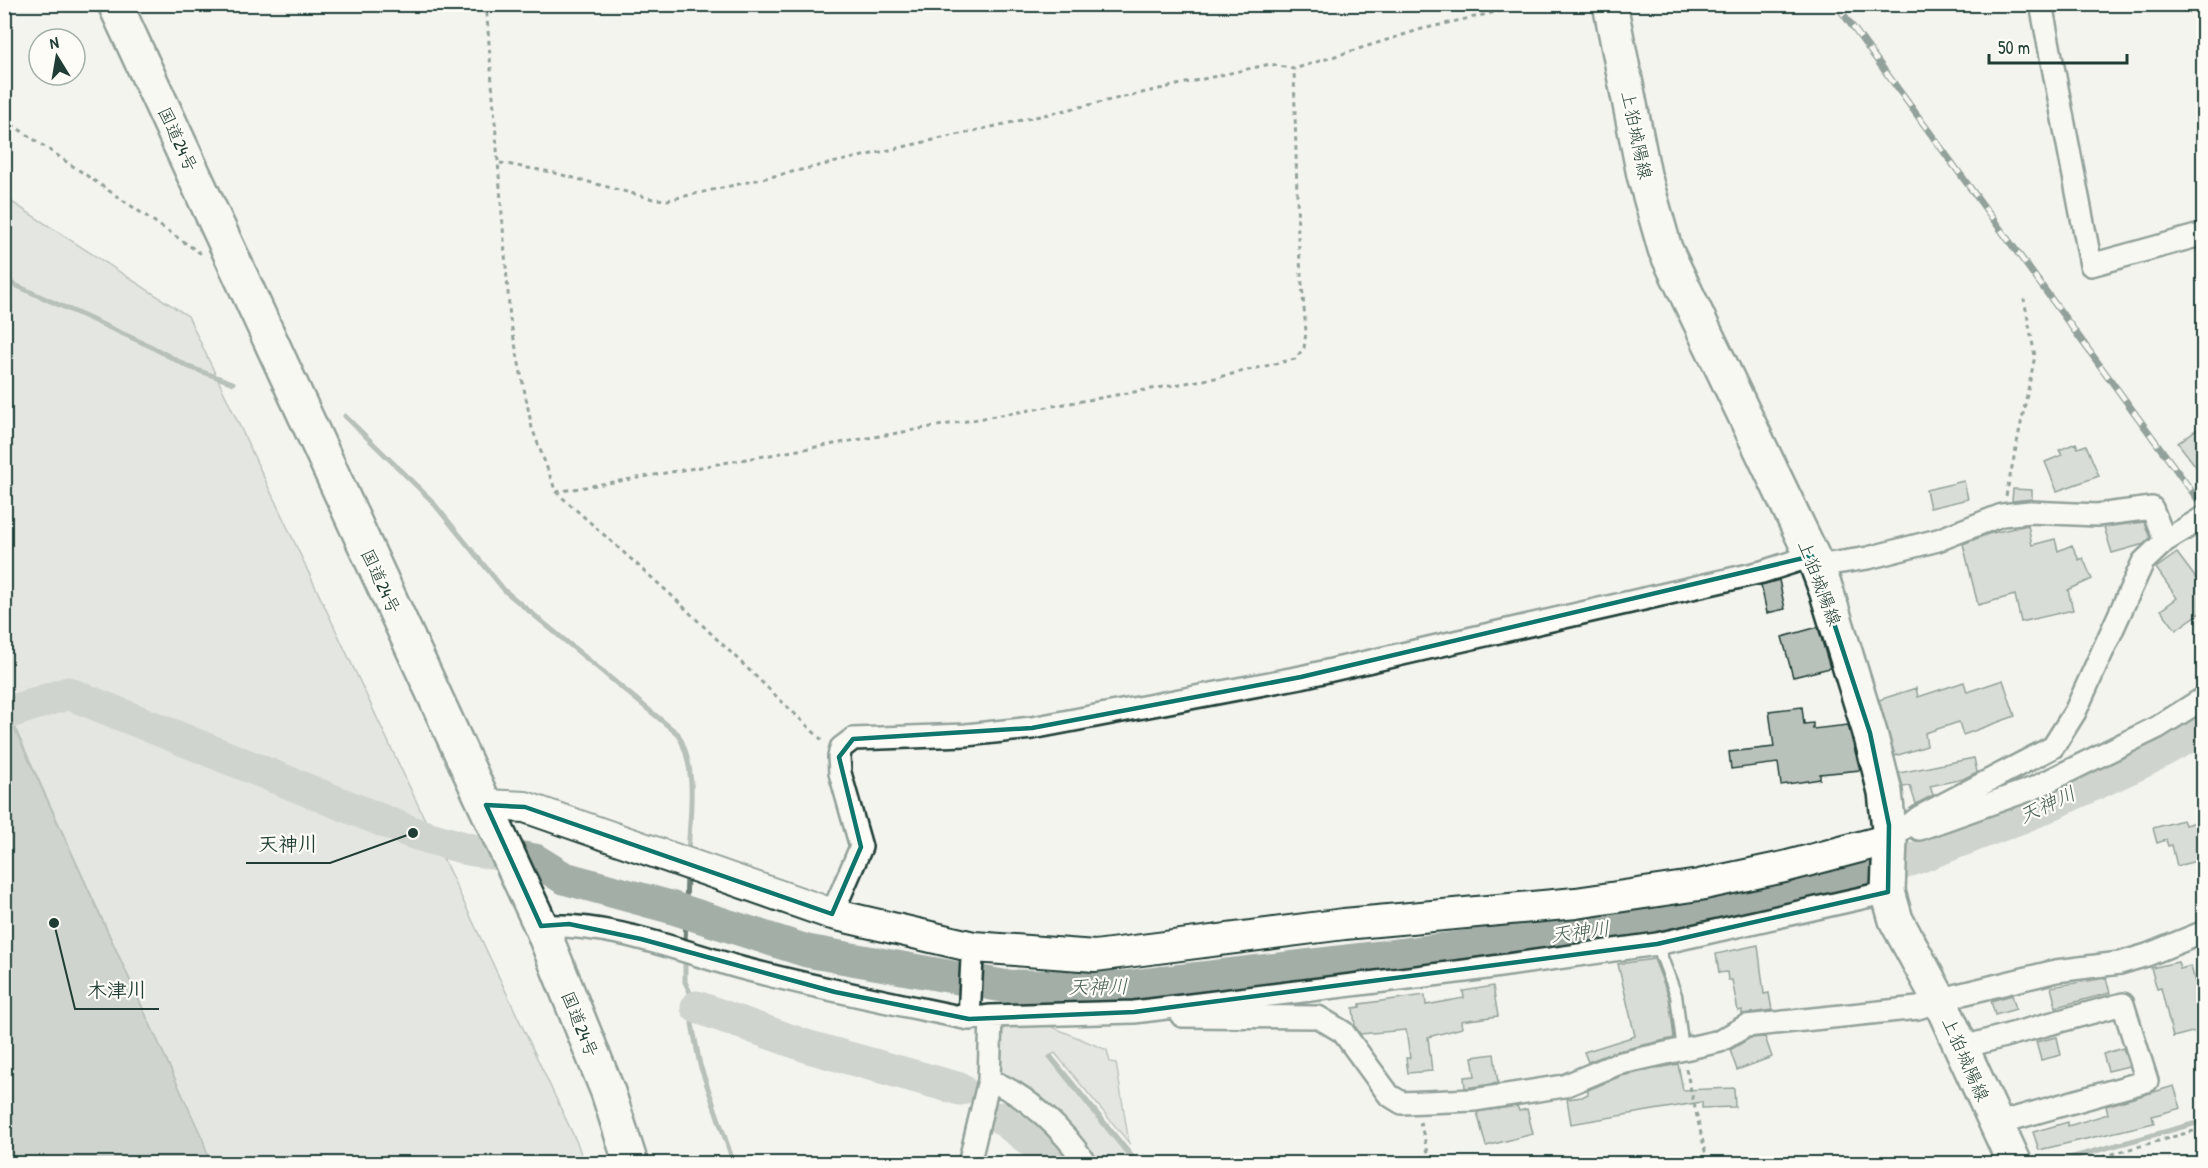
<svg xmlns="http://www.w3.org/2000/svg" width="2208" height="1168" viewBox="0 0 2208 1168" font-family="'Patrick Hand','Klee One',sans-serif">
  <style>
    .green { fill: #d1d6d1; stroke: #788a82; stroke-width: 1.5 }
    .water { fill: #a3aea7; stroke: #6e8179; stroke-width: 1.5 }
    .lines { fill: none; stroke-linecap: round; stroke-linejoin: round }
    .stream { stroke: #6e8179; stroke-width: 5 }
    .river { stroke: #a3aea7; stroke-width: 33 }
    .building { fill: #b9c1bb; stroke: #1f3d34; stroke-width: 1.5 }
    .lane-casing { stroke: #1f3d34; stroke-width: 15 }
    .street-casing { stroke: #1f3d34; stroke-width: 26 }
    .secondary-casing { stroke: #1f3d34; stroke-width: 34 }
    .primary-casing { stroke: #1f3d34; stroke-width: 38 }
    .highway-casing { stroke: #1f3d34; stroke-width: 38 }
    .path { stroke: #1f3d34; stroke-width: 3; stroke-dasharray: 4.5 4.5; stroke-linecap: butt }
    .lane { stroke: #fdfcf7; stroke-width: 10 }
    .street { stroke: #fdfcf7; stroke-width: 21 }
    .secondary { stroke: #fdfcf7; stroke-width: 30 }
    .primary { stroke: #fdfcf7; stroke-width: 33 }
    .highway { stroke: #fdfcf7; stroke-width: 33 }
    .rail-casing { stroke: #1f3d34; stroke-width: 7 }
    .rail { stroke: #fdfcf7; stroke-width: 4.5; stroke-dasharray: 14; stroke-linecap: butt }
    .marked { fill: none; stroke: #0f766e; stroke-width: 4.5; stroke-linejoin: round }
    .labels { text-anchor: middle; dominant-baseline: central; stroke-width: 4.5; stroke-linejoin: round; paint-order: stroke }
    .street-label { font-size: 18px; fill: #1f3d34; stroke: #fdfcf7 }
    .water-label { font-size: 20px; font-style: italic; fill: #475f56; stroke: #fdfcf7 }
    .leader { fill: none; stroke: #1f3d34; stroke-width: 2 }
    .callout-dot { fill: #1f3d34; stroke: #fdfcf7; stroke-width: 2 }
    .callout-label { font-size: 20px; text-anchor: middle; font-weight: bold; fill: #1f3d34; stroke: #fdfcf7; stroke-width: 4.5; stroke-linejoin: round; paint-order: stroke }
  </style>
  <rect width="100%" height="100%" fill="#f4f4ef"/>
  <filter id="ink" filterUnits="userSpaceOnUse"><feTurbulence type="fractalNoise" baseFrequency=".0167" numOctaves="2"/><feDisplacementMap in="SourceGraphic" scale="12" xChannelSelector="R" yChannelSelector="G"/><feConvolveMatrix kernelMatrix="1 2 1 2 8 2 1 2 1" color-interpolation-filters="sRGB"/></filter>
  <g filter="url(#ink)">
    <path class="green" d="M4,197L188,316L578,1145L584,1163H210L203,1140L5,706Z
      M1009,1023H1043L1107,1050L1110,1062L1116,1063L1129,1143L1055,1053L1048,1057L1133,1163H1099L1067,1126L999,1071L1001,1030Z"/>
    <path class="water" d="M4,706L203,1140L210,1163H5Z"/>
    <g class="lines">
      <path class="stream" d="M4,280L150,346L189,367L233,383
        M345,416L431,500L505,591L678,734C698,770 690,813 688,853
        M685,946L687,874
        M685,955V982L697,1007L692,1024L700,1065L734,1164
        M1003,986L1010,992
        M1051,1057L1138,1164
        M2048,1164L2204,1121"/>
      <path class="river" d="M4,714L68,693L413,833L468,849L535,860L564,878L670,907L807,951L1003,986L1125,987L1541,938L1680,918L1900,864L2034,812L2144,761L2204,728
        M697,1007L809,1047L960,1089
        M1001,1118L1062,1164"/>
    </g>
    <path class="building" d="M2204,424V477L2178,443Z
      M2076,443L2078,448L2086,445L2099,476L2057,491L2045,462L2062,455L2059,450Z
      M1964,481L1968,499L1930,508L1926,490Z
      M2013,489L2032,490V499L2012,501Z
      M2144,522L2150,538L2144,544L2112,553L2104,527Z
      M2028,525L2032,545L2055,539L2058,551L2072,545L2079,560L2083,558L2092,579L2068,590L2073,610L2021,622L2015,595L1978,605L1963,544L1988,534Z
      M2177,553L2204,589V610L2176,630L2161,610L2177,598L2156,568Z
      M1779,580L1785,609L1767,613L1761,585Z
      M1818,627L1830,668L1793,677L1782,637Z
      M2003,680L2015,716L1963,735L1959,722L1925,733L1927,746L1895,756L1879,700L1916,688L1918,697L1964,682L1967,692Z
      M1802,707L1804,724L1813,723V729L1848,725L1860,770L1820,774V779L1781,785L1778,763L1731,769L1729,752L1774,747L1769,711Z
      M1974,758L1977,772L1963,779L1930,786L1933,795L1918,803L1916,804L1910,786L1903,787L1899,773Z
      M2183,820L2185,825L2204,820V859L2177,866L2172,845L2168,846L2166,840L2157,843L2153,828Z
      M1758,945L1764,994L1769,993L1772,1010L1742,1014V1010L1738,1011L1732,980H1728L1727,972L1719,973L1716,954Z
      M1654,959L1669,997L1674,1038L1614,1052L1588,1062L1584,1052L1635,1036L1618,964Z
      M2178,962L2180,969L2191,966L2198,994L2204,992V1029L2173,1037L2161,988L2157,989L2151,968Z
      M2106,978L2110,993L2056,1007L2051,987Z
      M1493,986L1498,1016L1461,1021L1462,1028L1428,1037L1432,1071L1408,1073L1406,1058H1410L1406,1030L1360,1034L1355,1026L1353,1008L1360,1007V1004L1425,995L1426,1005L1464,998L1463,991Z
      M2012,995L2016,1009L1995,1015L1991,1001Z
      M1765,1037L1772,1057L1737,1070L1730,1050L1750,1038Z
      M2057,1037L2061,1055L2041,1060L2036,1042Z
      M2123,1048L2129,1066L2108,1071L2103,1054Z
      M1494,1054L1498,1083L1465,1088L1464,1077L1475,1076L1472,1057Z
      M1678,1064L1683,1090L1734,1088L1735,1107L1702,1108V1102L1571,1124L1567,1099L1582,1097L1588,1094V1090L1621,1076Z
      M2174,1086L2181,1108L2152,1116L2154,1123L2039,1150L2033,1132L2068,1122V1126L2108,1114L2106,1106Z
      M1517,1106L1519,1111L1527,1109L1533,1134L1486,1146L1477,1112Z"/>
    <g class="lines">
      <g class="lane-casing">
        <path id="lane" d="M1657,944L1676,995L1683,1050"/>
      </g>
      <g class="street-casing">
        <path id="street" d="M2041,4L2091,265L2204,234
          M1817,566L1868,558L1938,540L2002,515L2030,512L2097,515L2152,508L2165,541
          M1919,829L2034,788L2158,727L2204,698
          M1890,839L1919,817L2053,747L2075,712L2143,562L2165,541L2204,517
          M832,914L861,847L840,773L839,757L841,748L853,739L966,735L1032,728L1301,677L1762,572L1812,556
          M541,926C608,922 677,950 741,968C817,988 893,1003 969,1019L991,1016L1134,1012L1465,971L1657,944L1888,892
          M1182,1016L1318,1017L1343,1032L1389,1095L1402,1103L1474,1100L1564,1086L1617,1064L1720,1041L1746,1026L1918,1008L1958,995L2056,971L2120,963L2147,955L2204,932
          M969,1019L972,958
          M1960,1048L2123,1004L2147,1081L1995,1124
          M989,1080C1027,1095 1064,1130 1086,1164
          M969,1164L989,1080L991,1016"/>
      </g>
      <g class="secondary-casing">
        <path id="secondary" d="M486,805L525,807L832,914L974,947L1095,956L1344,924L1576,903L1699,885L1784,867L1890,839"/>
      </g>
      <g class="primary-casing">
        <path id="primary" d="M1610,4L1644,175L1665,249L1817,566L1826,590L1870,733L1885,792L1890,839L1888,892L1896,920L1940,1001L2015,1164"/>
      </g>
      <g class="highway-casing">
        <path id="highway" d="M115,4L541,926L608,1092L631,1164"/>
      </g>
      <path class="path" d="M486,4L510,319L532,428L556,492L670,594L824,742
        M4,119L203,255
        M500,163L551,172L653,199L668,200L1270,64L1294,69L1422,29L1531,4
        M556,492L1215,378L1295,359L1304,348L1306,332L1298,237L1294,69
        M2006,496L2035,356L2024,299
        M1686,1069L1708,1164
        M1420,1122L1431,1164
        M2077,1164L2204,1128"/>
      <use href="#lane" class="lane"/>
      <use href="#street" class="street"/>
      <use href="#secondary" class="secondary"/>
      <use href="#primary" class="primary"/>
      <use href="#highway" class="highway"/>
      <g class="rail-casing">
        <path id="rail" d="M1836,4L2204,508"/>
      </g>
      <use href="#rail" class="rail"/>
    </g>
  </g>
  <path d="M0 0H2208V1168H0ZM1812,556L1870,733L1889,825L1888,892L1657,944L1134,1012L969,1019L835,992L641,939L569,924L541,926L486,805L525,807L832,914L861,847L839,757L853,739L1032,728L1301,677Z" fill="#f4f4ef" fill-opacity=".55" fill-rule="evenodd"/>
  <path class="marked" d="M1812,556L1870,733L1889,825L1888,892L1657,944L1134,1012L969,1019L835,992L641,939L569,924L541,926L486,805L525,807L832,914L861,847L839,757L853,739L1032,728L1301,677Z"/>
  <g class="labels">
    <g class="street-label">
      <text transform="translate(1637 135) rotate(78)">上狛城陽線</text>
      <text transform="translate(178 139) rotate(65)">国道24号</text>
      <text transform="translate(381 581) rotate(65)">国道24号</text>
      <text transform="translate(1820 583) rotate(69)">上狛城陽線</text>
      <text transform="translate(580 1024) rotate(68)">国道24号</text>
      <text transform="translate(1966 1059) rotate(66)">上狛城陽線</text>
    </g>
    <g class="water-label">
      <text transform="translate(2047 804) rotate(-25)">天神川</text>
      <text transform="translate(1580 931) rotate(-7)">天神川</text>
      <text transform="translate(1098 986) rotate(-1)">天神川</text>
    </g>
  </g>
  <path class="leader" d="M413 833L330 863H246M54 923L75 1009H159"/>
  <g class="callout-dot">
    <circle cx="413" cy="833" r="6"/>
    <circle cx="54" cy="923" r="6"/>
  </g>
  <g class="callout-label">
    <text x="288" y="851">天神川</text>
    <text x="117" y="997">木津川</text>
  </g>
  <rect width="2208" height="1168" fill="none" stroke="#fdfcf7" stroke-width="24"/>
  <rect x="12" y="12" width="2184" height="1144" fill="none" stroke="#1f3d34" stroke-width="2" filter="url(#ink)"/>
  <g transform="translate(57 57) rotate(349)"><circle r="28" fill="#fdfcf7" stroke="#a4b0a9" stroke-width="1.5"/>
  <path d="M0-4.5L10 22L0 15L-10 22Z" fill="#1f3d34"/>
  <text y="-9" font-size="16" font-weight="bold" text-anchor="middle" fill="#1f3d34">N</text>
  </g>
  <path d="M1989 54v9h138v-9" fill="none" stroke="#1f3d34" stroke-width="3"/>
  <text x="1998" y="54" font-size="18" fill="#1f3d34" stroke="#fdfcf7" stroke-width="4.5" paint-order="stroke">50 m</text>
</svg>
